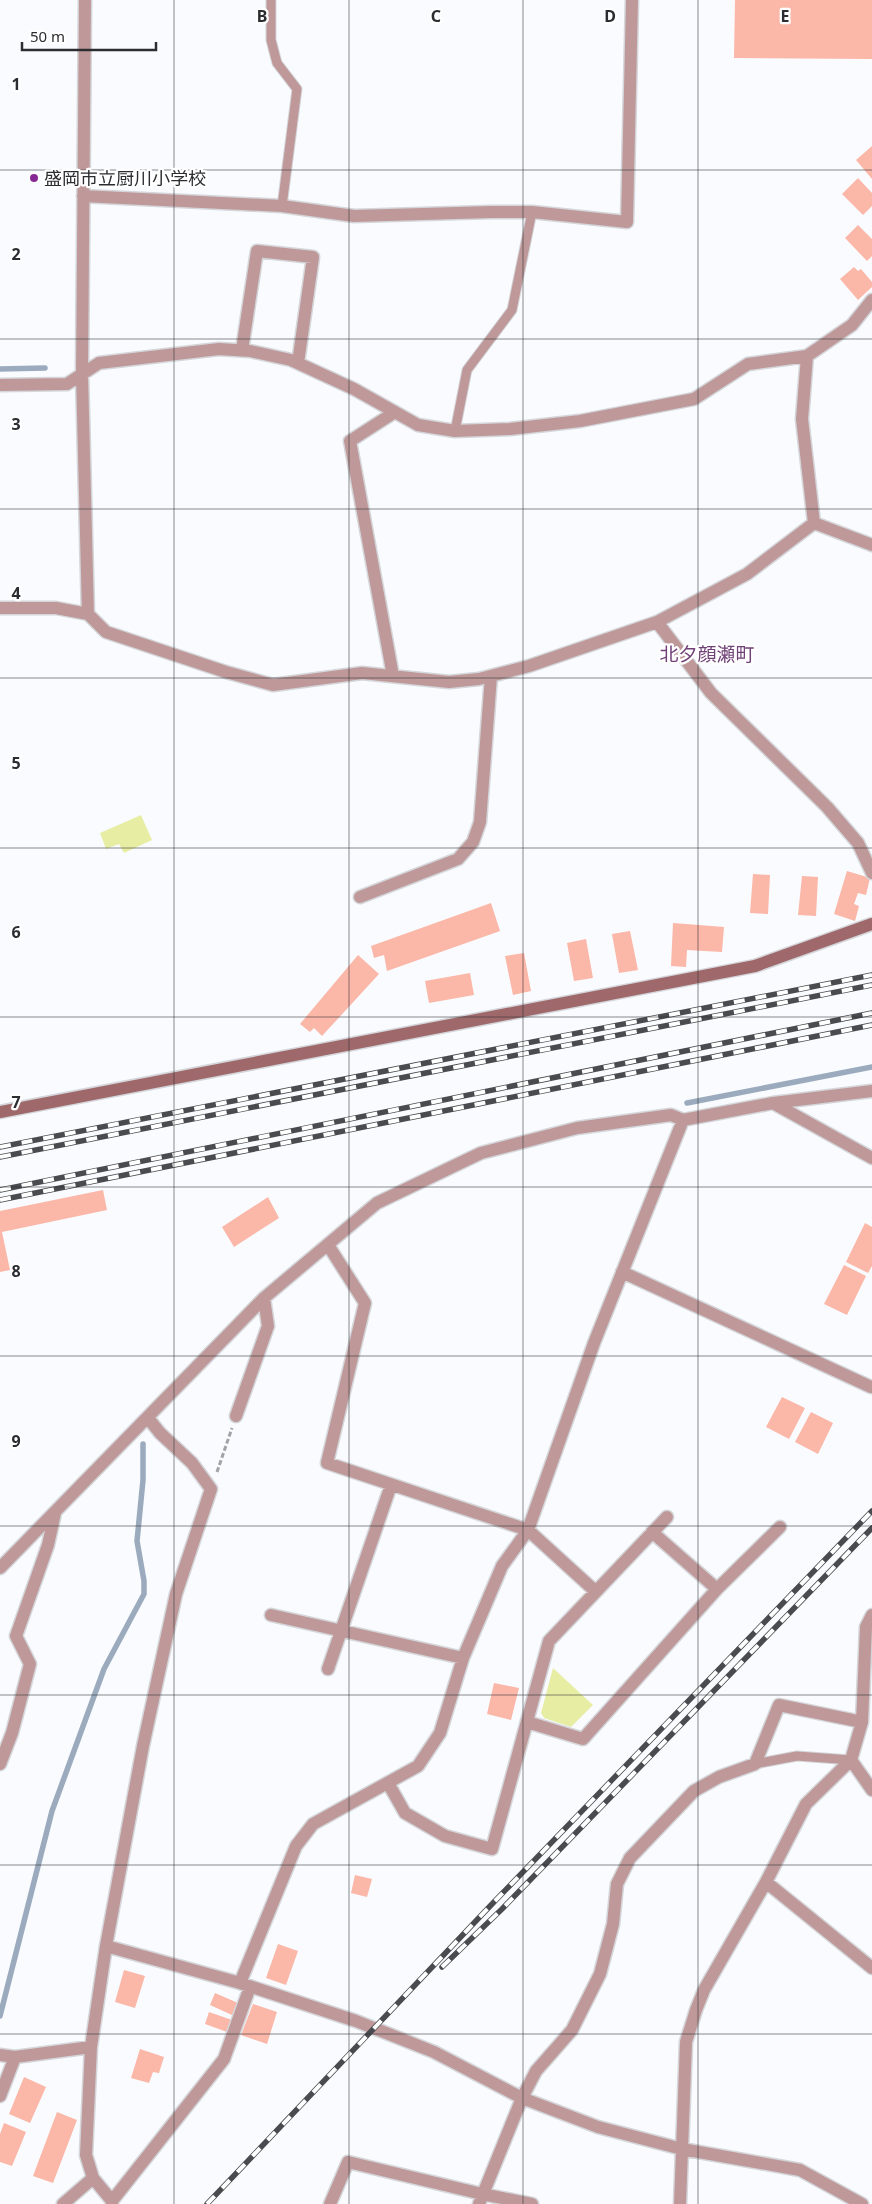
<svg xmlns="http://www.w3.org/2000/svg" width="872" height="2204" viewBox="0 0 872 2204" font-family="'Noto Sans','Noto Sans JP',sans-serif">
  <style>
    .green { fill: #e7eea4 }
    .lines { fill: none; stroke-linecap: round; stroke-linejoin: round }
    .stream { stroke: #9babbd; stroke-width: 5.5 }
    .building { fill: #fbb7a7 }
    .lane-casing { stroke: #d4d6da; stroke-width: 11 }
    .street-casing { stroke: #d4d6da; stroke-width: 15 }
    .secondary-casing { stroke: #d4d6da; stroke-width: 15 }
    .path { stroke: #a2a3a7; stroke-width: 3; stroke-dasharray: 5 2.5; stroke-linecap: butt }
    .lane { stroke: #bf999a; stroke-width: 9 }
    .street { stroke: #bf999a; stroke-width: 12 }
    .secondary { stroke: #9f696c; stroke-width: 12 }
    .rail-casing { stroke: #4a4b4f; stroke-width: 5.5 }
    .rail { stroke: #fff; stroke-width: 4; stroke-dasharray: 11; stroke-linecap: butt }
    .grid { fill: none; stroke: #2c2d31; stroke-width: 1; stroke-opacity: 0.55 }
    .poi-dot { fill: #862893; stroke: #fff; stroke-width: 2 }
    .labels { text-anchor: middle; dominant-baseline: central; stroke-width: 4.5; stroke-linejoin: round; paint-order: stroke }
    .poi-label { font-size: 18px; fill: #2c2d31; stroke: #fff; text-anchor: start }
    .neighbourhood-label { font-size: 19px; fill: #704177; stroke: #fff }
    .grid-label { font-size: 16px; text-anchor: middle; font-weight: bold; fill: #2c2d31; stroke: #fff; stroke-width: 4.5; stroke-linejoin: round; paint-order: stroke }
  </style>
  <rect width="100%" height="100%" fill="#f9fbff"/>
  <path class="green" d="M141,815L152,840L124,853L119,844L106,849L100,833Z
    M553,1668L593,1705L571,1727L544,1718L541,1713Z"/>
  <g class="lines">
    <path class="stream" d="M0,369L45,368
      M687,1103L872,1067
      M0,2016L52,1811L104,1669L144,1594V1581L137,1541L143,1480V1444"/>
  </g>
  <path class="building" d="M735,0H872V59L734,58Z
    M872,146V179L856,160Z
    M858,178L872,193V206L863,215L842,194Z
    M858,225L872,239V256L867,261L845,238Z
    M854,267L858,271L861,269L872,282V287L858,300L840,279Z
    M847,871L870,878L866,895L858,893L854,904L859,906L855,921L834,914Z
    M753,874L770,875L768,914L750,913Z
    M802,876L818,877L816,916L798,915Z
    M491,903L500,931L387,971L384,955L374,958L371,946Z
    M673,923L724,927L722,952L687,950L686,967L671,966Z
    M630,931L638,970L619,973L612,934Z
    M586,939L593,978L574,981L567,943Z
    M524,953L531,991L513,995L505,956Z
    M358,955L379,974L322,1036L314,1028L310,1032L300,1024Z
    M470,973L474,995L429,1003L425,981Z
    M103,1190L107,1210L2,1232L10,1270L0,1272V1211Z
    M268,1197L279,1218L234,1247L222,1227Z
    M865,1223L872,1227V1266L868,1273L846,1262Z
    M844,1265L866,1276L847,1315L824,1304Z
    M782,1397L805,1408L789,1439L766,1427Z
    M811,1412L833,1423L818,1454L795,1442Z
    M494,1683L519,1688L511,1720L487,1714Z
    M355,1875L372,1879L367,1897L351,1893Z
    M278,1944L298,1951L286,1985L266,1978Z
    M124,1970L145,1976L135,2008L115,2002Z
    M215,1993L238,2003L232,2015L210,2005Z
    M253,2004L277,2012L267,2044L241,2035Z
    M209,2012L232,2020L227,2032L205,2024Z
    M140,2049L164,2057L159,2073L153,2072L149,2083L131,2078Z
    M24,2077L46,2087L30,2123L9,2114Z
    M57,2112L77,2120L53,2183L33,2176Z
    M4,2123L26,2132L12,2166L0,2162V2134Z"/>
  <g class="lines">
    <g class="lane-casing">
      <path id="lane" d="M271,0V40L277,63L297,89L282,206
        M455,431L467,370L512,310L532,212
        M755,1764L797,1756L851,1760"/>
    </g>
    <g class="street-casing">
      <path id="street" d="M85,0L82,374L88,614
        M83,196L282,206L354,216L491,212H532L627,222L632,0
        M242,350L257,251L313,257L298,363
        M807,356L802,419L814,523
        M0,385L67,384L99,363L219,349L250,351L291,360L354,389L418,425L455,431L510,429L580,421L694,399L748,364L807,356L852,325L872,300
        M814,523L872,545
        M0,608H56L88,614L106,632L226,672L273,685L362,673L449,682L479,679L529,666L657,622L747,574L814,523
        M657,622L711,693L827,807L858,843L872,873
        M393,676L350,441L395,412
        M360,897L458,859L473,842L480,822L491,676
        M773,1103L872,1158
        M328,1245L365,1303L327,1463L528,1530L595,1591
        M622,1272L871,1387
        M236,1416L268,1326L264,1298
        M652,1532L717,1589
        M0,1568L264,1298L377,1203L481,1153L577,1128L671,1115L683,1120L773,1103L872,1091
        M271,1615L463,1658
        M328,1669L391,1485
        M527,1722L583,1739L717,1589L780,1527
        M851,1760L872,1790
        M0,1764L12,1733L30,1664L16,1636L48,1545L55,1513
        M388,1783L405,1813L445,1836L492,1849L549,1641L667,1517
        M766,1882L872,1968
        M106,1946L240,1983L356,2021L434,2052L522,2098L598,2127L682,2149L800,2170L862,2204
        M240,1983L296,1846L313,1824L418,1766L440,1733L463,1658L502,1566L528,1530L594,1343L683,1120
        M0,2055L15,2057L91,2047
        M0,2096L15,2057
        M112,2201L93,2178L86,2155L91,2047L106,1946L143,1746L176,1594L211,1489L192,1463L160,1433L148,1418
        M63,2204L93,2178
        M112,2204V2201L224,2059L250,1987
        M330,2204L348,2162L482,2194L532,2204
        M479,2204L522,2098L536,2071L572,2030L600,1974L613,1924L617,1884L630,1858L694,1791L719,1777L755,1764L779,1705L862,1722
        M680,2204L686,2042L696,2010L704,1990L766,1882L806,1804L851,1760L862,1722L866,1627L872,1615"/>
    </g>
    <g class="secondary-casing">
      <path id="secondary" d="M0,1112L755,966L872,924"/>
    </g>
    <path class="path" d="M217,1472L232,1428"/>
    <use href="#lane" class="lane"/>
    <use href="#street" class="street"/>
    <use href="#secondary" class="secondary"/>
    <g class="rail-casing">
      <path id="rail" d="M0,1147L872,975
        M0,1157L872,985
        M0,1190L872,1013
        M0,1200L872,1025
        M442,1967L502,1909L872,1528
        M207,2204L493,1903L872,1511"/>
    </g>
    <use href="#rail" class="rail"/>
  </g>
  <path class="grid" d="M174,0V2204M349,0V2204M523,0V2204M698,0V2204M0,170H872M0,339H872M0,509H872M0,678H872M0,848H872M0,1017H872M0,1187H872M0,1356H872M0,1526H872M0,1695H872M0,1865H872M0,2034H872"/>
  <circle class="poi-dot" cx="34" cy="178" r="5"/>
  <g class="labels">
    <g class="poi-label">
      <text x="44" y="178">盛岡市立厨川小学校</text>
    </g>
    <g class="neighbourhood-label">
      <text x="707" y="654">北夕顔瀬町</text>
    </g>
  </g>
  <g class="grid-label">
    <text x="262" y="22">B</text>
    <text x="436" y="22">C</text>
    <text x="610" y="22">D</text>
    <text x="785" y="22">E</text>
    <text x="16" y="90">1</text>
    <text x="16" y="260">2</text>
    <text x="16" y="430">3</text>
    <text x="16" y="599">4</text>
    <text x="16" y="769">5</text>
    <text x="16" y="938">6</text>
    <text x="16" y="1108">7</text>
    <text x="16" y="1277">8</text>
    <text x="16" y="1447">9</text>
  </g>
  <path d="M22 42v8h134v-8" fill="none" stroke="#2c2d31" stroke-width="2.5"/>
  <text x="30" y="42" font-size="15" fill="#2c2d31" stroke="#ffffff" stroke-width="4" paint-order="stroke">50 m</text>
</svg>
